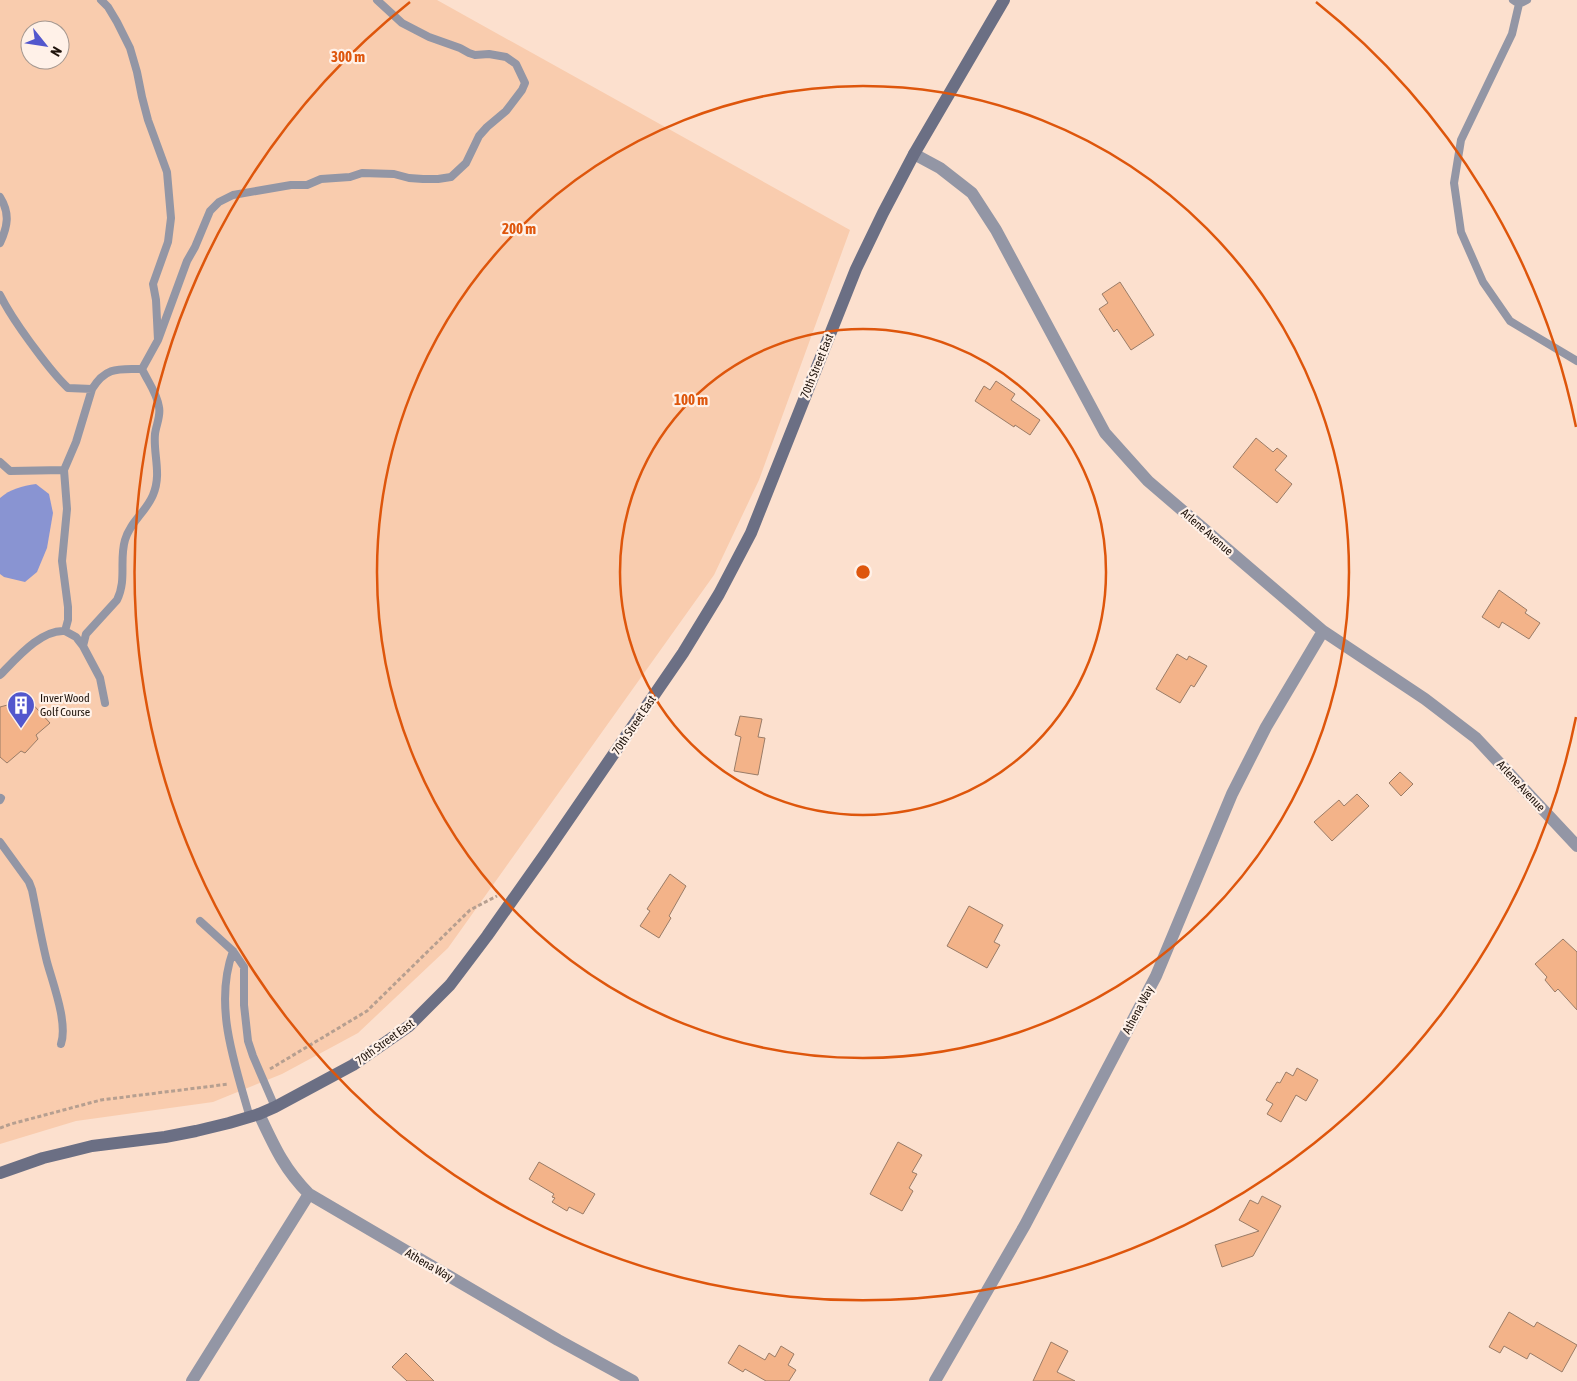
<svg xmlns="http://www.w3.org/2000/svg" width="1577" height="1381" viewBox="0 0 1577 1381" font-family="'Asap Condensed',sans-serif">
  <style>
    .green { fill: #f9ccae; fill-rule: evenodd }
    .water { fill: #8994d2 }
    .building { fill: #f3b389; stroke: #9a7c67 }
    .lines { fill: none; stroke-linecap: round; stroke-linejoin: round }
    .path { stroke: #b69f90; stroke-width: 3; stroke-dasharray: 4 2.5; stroke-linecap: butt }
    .lane { stroke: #9396a5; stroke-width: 8 }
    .street { stroke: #9396a5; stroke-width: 12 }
    .secondary { stroke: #6b6f84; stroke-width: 12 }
    .ring { fill: none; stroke: #de560c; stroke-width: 2.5 }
    .labels { text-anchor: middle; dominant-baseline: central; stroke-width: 4.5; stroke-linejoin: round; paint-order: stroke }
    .street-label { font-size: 12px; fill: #1f130b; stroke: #fff1e8 }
    .poi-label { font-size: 12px; fill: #1f130b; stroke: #fff1e8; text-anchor: start }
    .centre { fill: #de560c; stroke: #fff1e8; stroke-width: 2.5 }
    .ring-label { font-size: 15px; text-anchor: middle; font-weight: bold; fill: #de560c; stroke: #fff1e8; stroke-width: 4.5; stroke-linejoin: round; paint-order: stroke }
  </style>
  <rect width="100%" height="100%" fill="#fce0ce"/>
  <path class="green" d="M0,0H437L850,230L759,480L714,575L448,948L358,1033L282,1074L213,1102L76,1121L0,1144ZM30,30H60V60H30Z"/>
  <path class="water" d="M36,484L49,494L53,513L47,548L37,572L25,582L4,577L0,574V498C10,489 22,486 36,484Z"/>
  <path class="building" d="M1120,282L1154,335L1131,350L1117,329L1114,332L1099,309L1108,303L1102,294Z
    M996,381L1015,394L1011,400L1040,420L1030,435L1015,425L1014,427L975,401L984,386L990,390Z
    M1256,438L1273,452L1277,448L1287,456L1275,470L1292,484L1277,503L1233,467Z
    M1499,590L1527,610L1525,613L1540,623L1529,639L1502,622L1499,628L1482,617Z
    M1177,654L1187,660L1189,656L1207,666L1194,687L1191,685L1180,703L1156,689Z
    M19,696L25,701L28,699L50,723L36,735L38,739L25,753L21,751L7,763L0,757V707L11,704Z
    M740,716L762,719L758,737L765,738L758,775L734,771L741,737L735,735Z
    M1400,772L1413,784L1401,796L1389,783Z
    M1357,794L1369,806L1332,841L1314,822L1339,800L1344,806Z
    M670,874L686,886L669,916L671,918L659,938L640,926L650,911L647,909Z
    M969,906L1003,925L994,942L1000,945L987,968L947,946Z
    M1563,939L1577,952V1010L1558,989L1555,992L1545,980L1547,977L1535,964Z
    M1297,1068L1318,1080L1306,1101L1296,1095L1281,1122L1267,1114L1273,1104L1266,1100L1277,1082L1280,1083L1286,1072L1293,1076Z
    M898,1142L922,1155L912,1172L917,1174L909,1188L913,1191L902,1211L870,1194Z
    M539,1162L595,1194L583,1214L569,1207L567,1211L552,1202L555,1198L552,1197L554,1194L529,1179Z
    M1262,1196L1281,1206L1253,1256L1222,1267L1215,1245L1259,1231L1239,1220L1250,1200L1258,1204Z
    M1509,1312L1534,1327L1537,1322L1577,1345L1562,1372L1530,1353L1527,1359L1504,1346L1500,1353L1489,1347Z
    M1051,1342L1068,1351L1057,1372L1075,1381H1033Z
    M739,1345L765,1360L769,1353L775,1357L781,1346L794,1354L788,1365L796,1370L789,1381H766L745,1369L743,1372L728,1363Z
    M406,1353L434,1381H407L392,1367Z"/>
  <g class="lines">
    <path class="path" d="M270,1069L367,1011L470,910L497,896
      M0,1128L11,1124L101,1100L229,1084"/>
    <path class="lane" d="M101,0L108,7L117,22L130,48L137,72L142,97L148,120L167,172L171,218L168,242L153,284L156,300L158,340L142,369
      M1513,0L1519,4L1527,0
      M1519,4L1512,34L1461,140L1454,183L1461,232L1483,282L1510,321L1577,361
      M0,197C10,213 8,226 0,243
      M0,295C8,311 19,327 30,342C42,358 53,374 68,388L92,389
      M158,340L187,261L195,247L210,211L219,202L233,195L291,185H307L321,179L350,177L362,173L394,174L409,178L423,179H438L451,177L466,163L479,136L487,127L506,111L522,90L525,83L516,64L506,57L489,54L475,55L469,53L460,48L429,37L402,23L377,0
      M0,462L10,471L64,470
      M65,631L76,637L83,646
      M0,675C16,659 41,629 65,631L68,620V607L62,561L67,509L64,470L76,442L92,389C106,366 119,369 142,369C148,382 157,393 159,407C161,416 156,425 155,434C153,454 162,474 153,495C146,512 130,522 125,540C119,560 127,580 117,600L86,634L83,646L100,678L105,703
      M0,800L1,798
      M0,842L29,882L32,890C37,914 41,938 47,962C53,984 68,1023 61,1044
      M200,921L233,951L244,967V1005L248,1041L253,1056L275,1107
      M233,951C213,1006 235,1064 250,1118"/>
    <path class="street" d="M914,154L940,168L972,193L996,230L1105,433L1148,481L1323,631L1425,699L1476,738L1577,846
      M259,1114C274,1146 284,1169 309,1194L558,1340L633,1381
      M192,1381L309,1194
      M935,1381L1025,1225L1156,976L1232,794L1266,727L1323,631"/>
    <path class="secondary" d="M0,1173L43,1158L68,1152L92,1146L165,1137L196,1131L229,1123L259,1114L275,1107L353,1065L409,1026L450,985L487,936L545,854L683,653L719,594L751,533L856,269L883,213L914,154L1004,0"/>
  </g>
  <g class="ring">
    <circle cx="863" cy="572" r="243"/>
    <circle cx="863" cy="572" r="486"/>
    <path d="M1576 717A728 728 0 1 1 410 2M1316 2A728 728 0 0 1 1576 427"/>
  </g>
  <defs>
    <g id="building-pin" transform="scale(1.4375)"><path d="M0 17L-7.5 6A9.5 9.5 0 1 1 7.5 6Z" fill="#5257cd" stroke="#fff1e8"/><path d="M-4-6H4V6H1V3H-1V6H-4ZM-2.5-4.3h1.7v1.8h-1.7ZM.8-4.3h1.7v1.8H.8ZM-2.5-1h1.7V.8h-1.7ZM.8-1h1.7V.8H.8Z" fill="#fff"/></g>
  </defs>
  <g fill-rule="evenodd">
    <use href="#building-pin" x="21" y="705"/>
  </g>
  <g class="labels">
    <g class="street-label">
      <text transform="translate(817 366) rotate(-68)">70th Street East</text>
      <text transform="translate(1207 532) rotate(41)">Arlene Avenue</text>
      <text transform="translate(634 725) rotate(-56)">70th Street East</text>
      <text transform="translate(1521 786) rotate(47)">Arlene Avenue</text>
      <text transform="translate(1138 1010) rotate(-62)">Athena Way</text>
      <text transform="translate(385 1042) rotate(-36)">70th Street East</text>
      <text transform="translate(429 1265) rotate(30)">Athena Way</text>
    </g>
    <g class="poi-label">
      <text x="40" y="698">Inver Wood<tspan x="40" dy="14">Golf Course</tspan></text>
    </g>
  </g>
  <circle cx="863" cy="572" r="8" class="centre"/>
  <g class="ring-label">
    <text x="348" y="62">300 m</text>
    <text x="519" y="234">200 m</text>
    <text x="691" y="405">100 m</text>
  </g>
  <g transform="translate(45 45) rotate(120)"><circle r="24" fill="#fff1e8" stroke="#a59890"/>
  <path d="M0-4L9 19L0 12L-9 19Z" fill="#5257cd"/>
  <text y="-8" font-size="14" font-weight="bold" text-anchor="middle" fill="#1f130b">N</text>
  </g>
</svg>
